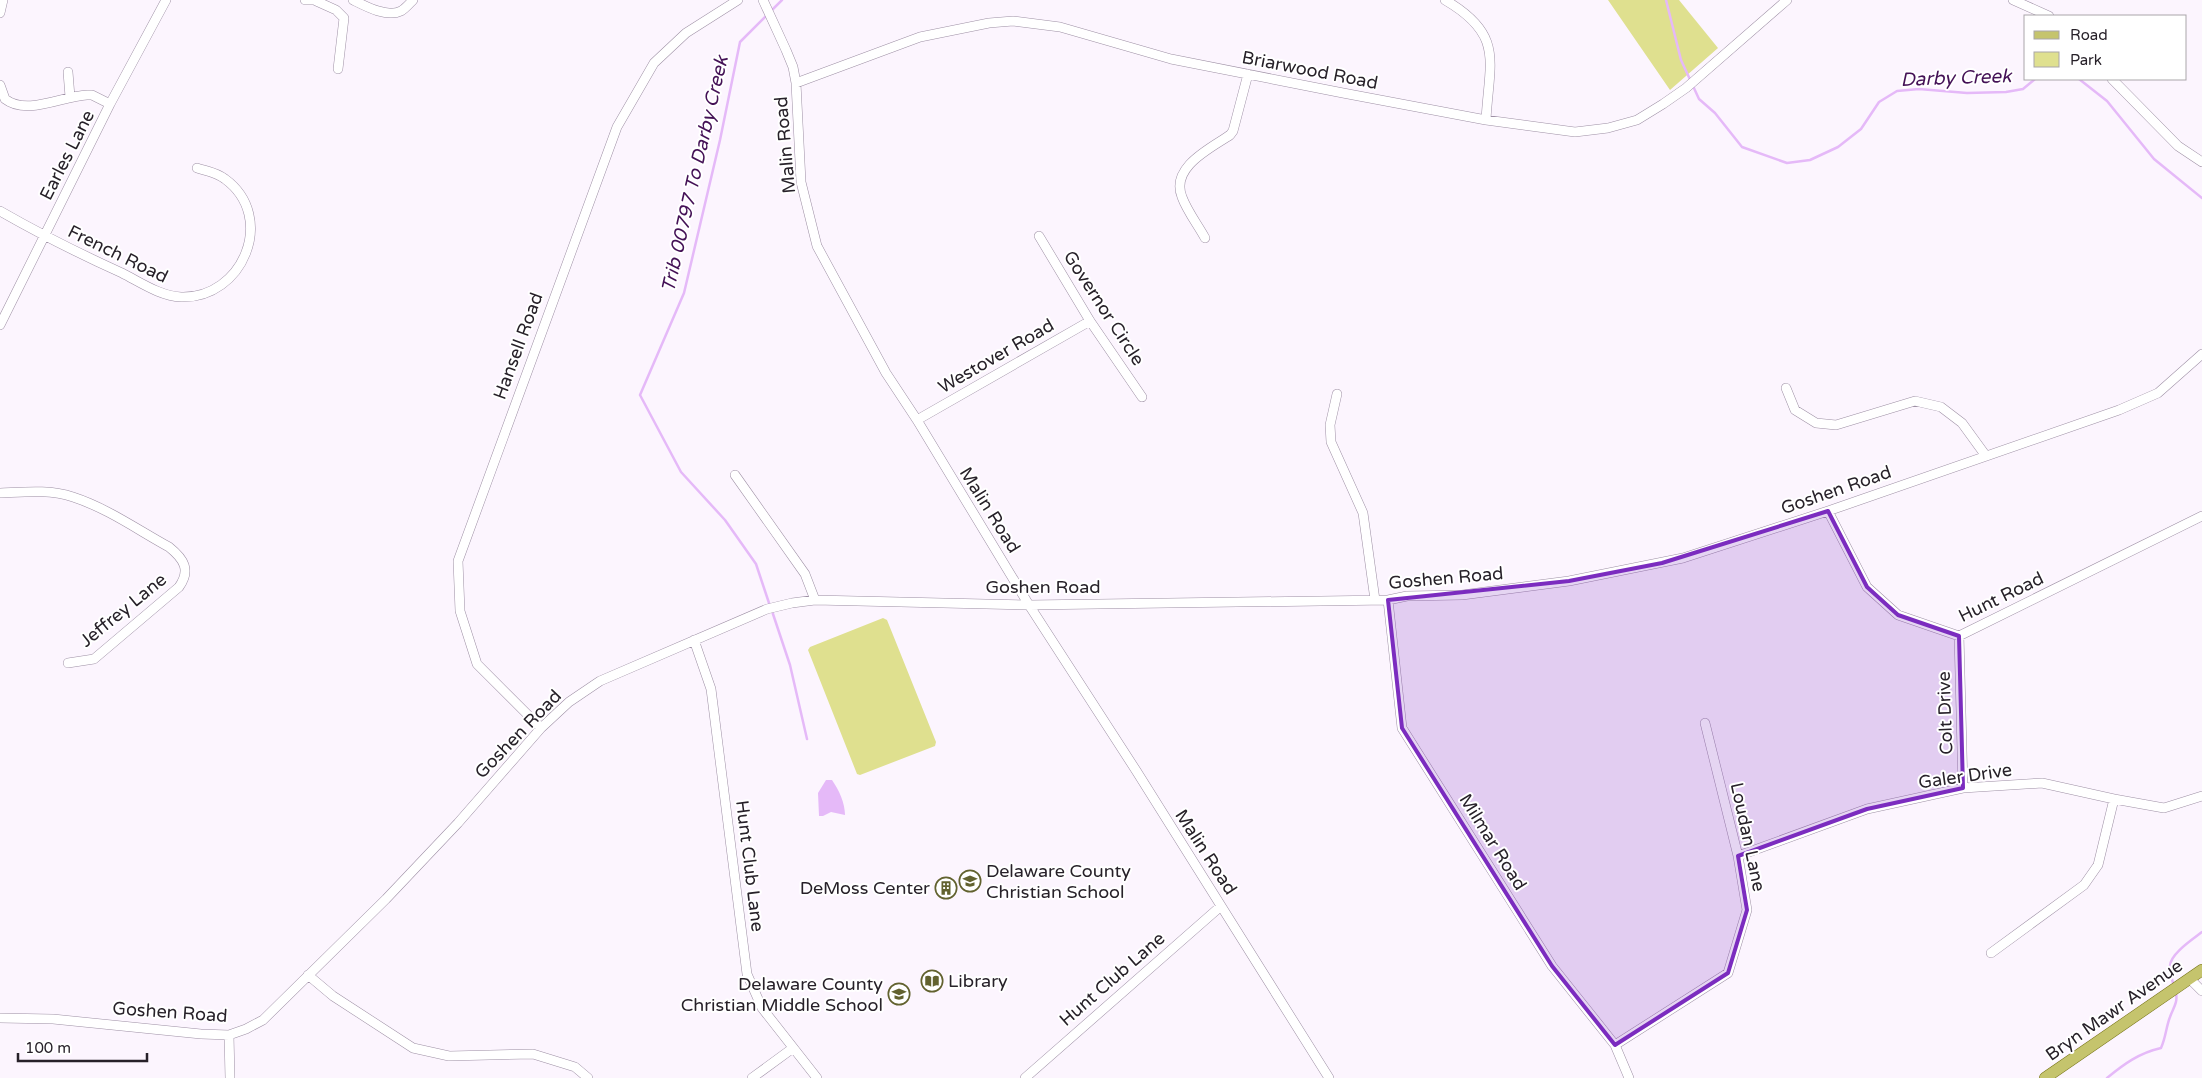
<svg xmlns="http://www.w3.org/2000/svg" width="2202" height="1078" viewBox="0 0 2202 1078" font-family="'Varela Round',sans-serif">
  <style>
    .green { fill: #dfe08f }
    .water { fill: #e5b9f8 }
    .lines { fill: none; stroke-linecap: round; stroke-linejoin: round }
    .stream { stroke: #e5b9f8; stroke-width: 2.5 }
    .minor-casing { stroke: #9e90a5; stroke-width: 10 }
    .major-casing { stroke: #757216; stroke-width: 12 }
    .minor { stroke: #fff; stroke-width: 9 }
    .major { stroke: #c5c46d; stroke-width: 11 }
    .marked { fill: #7b2cbf; fill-opacity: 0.2; stroke: #7b2cbf; stroke-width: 4; stroke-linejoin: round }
    .labels { text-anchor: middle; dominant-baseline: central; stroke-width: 4; stroke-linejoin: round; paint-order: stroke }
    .street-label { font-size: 18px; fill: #272129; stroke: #fff }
    .poi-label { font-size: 18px; fill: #272129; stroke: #fff; text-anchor: start }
    .water-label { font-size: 19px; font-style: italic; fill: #441156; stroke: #fff }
  </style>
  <rect width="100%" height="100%" fill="#fcf5fe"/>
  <path class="green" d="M1608,0H1679L1718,48L1670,90Z
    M883,618L887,620L936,742L935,746L860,775L857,774L808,650L810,647Z"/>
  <path class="water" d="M826,780H832C839,790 845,803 845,815L831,812L823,816H819L818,793Z"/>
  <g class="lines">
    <path class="stream" d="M1666,0L1681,60L1699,99L1715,113L1742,147L1787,163L1810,160L1838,147L1861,129L1879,102L1897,91L1919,89L1967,93L2006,92L2023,89L2035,79
      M771,11L782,0
      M767,15L740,42L720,140L684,293L640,395L681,472L725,520L756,564L770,606
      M2079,79L2107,101L2154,159L2202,198
      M772,611L790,665L807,739
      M2174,986C2172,980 2170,972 2170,966C2170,954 2193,939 2202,932
      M2107,1078C2124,1064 2139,1053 2161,1048C2166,1037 2166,1027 2170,1017C2173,1008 2178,1003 2176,993"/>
    <g class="minor-casing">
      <path id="minor" d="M305,0H320
        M353,0C365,6 387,18 401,11C405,9 410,3 413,0
        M763,0L786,50L793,67L796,83L801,182L817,246L886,373L917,420L1029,605L1137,772L1329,1078
        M1445,0C1505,35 1489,62 1486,120
        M2013,0L2049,16
        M316,1L336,10L344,18L338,69
        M0,13L3,0
        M68,72L70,97
        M2112,79L2178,146L2202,162
        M796,83L920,37L989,23L1013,21L1060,27L1171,59L1343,93L1486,120L1575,132L1608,128L1637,120L1663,104L1686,88L1787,0
        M0,85L5,99C27,116 62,96 87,95H92L110,104
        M0,211C40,234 80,254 122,273C140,282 160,296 181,297C243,299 277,217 225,179C216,172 206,171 197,168
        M1039,236L1090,321L1142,397
        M1205,238C1198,225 1187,211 1182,197C1170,167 1211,148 1230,135L1233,131L1248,74
        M0,325L110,104L166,0
        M1786,388L1795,410L1816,423L1836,425L1915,401L1941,407L1962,423L1986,456
        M1337,394L1330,425L1331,442L1363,513L1375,600
        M917,420L1090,321
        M735,475L805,574L815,600
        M0,493C24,492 49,489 73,497C107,508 138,530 169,547C184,559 191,570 179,587L94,659L68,663
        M1828,511L1867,587L1898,615L1959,636L2202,516
        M1388,600L1402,728L1552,966L1615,1045L1629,1078
        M1959,636L1963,788
        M694,640L711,689L747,974L762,1008L817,1078
        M541,728L477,664L460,611L458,561L617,127L654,63L686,33L738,0
        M1738,856L1867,809L1963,788L2042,783L2114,799L2164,808L2202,796
        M1991,953L2084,885L2098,865L2114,799
        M308,975L333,996L413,1048L449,1056L533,1054L575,1067L588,1078
        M2190,979L2202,991
        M0,1018L53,1019L201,1034L229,1035L246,1029L263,1020L386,899L458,823L541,728L569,702L600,681L767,609L792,603L815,600L1029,605L1388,600L1407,596L1462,595L1569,581L1683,558L1828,511L2119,410L2158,393L2202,354
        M229,1035L230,1078
        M1615,1045L1728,973L1747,910L1738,856L1705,723
        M752,1078L793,1048
        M1025,1078L1221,906"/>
    </g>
    <g class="major-casing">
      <path id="major" d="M2045,1078L2202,970"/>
    </g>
    <use href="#minor" class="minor"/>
    <use href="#major" class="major"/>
  </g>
  <path class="marked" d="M1828,511L1867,587L1898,615L1959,636L1963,788L1867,809L1738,856L1747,910L1728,973L1615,1045L1552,966L1402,728L1388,600L1569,581L1662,563Z"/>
  <defs>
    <g id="school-ring" transform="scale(1.125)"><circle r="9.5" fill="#fff" stroke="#62622f" stroke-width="1.5"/><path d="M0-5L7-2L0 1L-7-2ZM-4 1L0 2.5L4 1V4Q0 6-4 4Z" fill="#62622f"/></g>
    <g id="building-ring" transform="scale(1.125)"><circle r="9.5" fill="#fff" stroke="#62622f" stroke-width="1.5"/><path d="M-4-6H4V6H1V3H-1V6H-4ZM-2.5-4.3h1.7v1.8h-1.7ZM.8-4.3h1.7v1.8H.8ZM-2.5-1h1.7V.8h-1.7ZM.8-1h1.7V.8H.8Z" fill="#62622f"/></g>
    <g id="library-ring" transform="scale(1.125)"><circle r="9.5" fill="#fff" stroke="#62622f" stroke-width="1.5"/><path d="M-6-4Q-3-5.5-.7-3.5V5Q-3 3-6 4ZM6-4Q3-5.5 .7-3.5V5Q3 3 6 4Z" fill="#62622f"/></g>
  </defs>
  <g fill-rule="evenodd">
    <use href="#school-ring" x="970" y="881"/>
    <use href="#building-ring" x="946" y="888"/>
    <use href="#library-ring" x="932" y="981"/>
    <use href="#school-ring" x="899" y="994"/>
  </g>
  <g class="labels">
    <g class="street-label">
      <text transform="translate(1310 70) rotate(11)">Briarwood Road</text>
      <text transform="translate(785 145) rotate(-95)">Malin Road</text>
      <text transform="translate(67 155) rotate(-63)">Earles Lane</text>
      <text transform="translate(118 254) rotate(26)">French Road</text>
      <text transform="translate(1104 308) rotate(57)">Governor Circle</text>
      <text transform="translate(518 346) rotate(-70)">Hansell Road</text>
      <text transform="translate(996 356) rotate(-30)">Westover Road</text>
      <text transform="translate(1836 490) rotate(-19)">Goshen Road</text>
      <text transform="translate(990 510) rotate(58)">Malin Road</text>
      <text transform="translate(1446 578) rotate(-5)">Goshen Road</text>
      <text x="1043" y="587">Goshen Road</text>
      <text transform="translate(2001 597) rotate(-26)">Hunt Road</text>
      <text transform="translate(123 610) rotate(-39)">Jeffrey Lane</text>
      <text transform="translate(1945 713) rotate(-92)">Colt Drive</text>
      <text transform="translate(518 734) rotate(-46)">Goshen Road</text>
      <text transform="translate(1965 776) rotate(-8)">Galer Drive</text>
      <text transform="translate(1748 837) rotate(78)">Loudan Lane</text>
      <text transform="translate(1493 842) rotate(58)">Milmar Road</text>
      <text transform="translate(1206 852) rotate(57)">Malin Road</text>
      <text transform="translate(750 866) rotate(83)">Hunt Club Lane</text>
      <text transform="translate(1112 979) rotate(-41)">Hunt Club Lane</text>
      <text transform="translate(2114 1010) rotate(-35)">Bryn Mawr Avenue</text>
      <text transform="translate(170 1012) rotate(4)">Goshen Road</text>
    </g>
    <g class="poi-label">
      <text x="986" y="871">Delaware County<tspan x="986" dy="21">Christian School</tspan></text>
      <text x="930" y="888" text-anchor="end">DeMoss Center</text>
      <text x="948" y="981">Library</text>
      <text x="883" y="984" text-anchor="end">Delaware County<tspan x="883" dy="21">Christian Middle School</tspan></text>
    </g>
    <g class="water-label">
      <text transform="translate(1956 78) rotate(-2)">Darby Creek</text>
      <text transform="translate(695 174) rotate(-77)">Trib 00797 To Darby Creek</text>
    </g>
  </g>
  <rect x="2024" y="15" width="162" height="65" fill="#ffffff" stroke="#a9a6a9"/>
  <rect x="2034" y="31" width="25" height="8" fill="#c5c46d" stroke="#a9a6a9"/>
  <text x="2070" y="40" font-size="15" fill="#272129">Road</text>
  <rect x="2034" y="52" width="25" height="15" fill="#dfe08f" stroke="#a9a6a9"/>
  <text x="2070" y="65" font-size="15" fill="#272129">Park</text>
  <path d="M18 1053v8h129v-8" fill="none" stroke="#272129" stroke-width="2.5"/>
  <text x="25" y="1053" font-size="15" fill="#272129" stroke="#ffffff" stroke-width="4" paint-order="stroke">100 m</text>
</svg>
